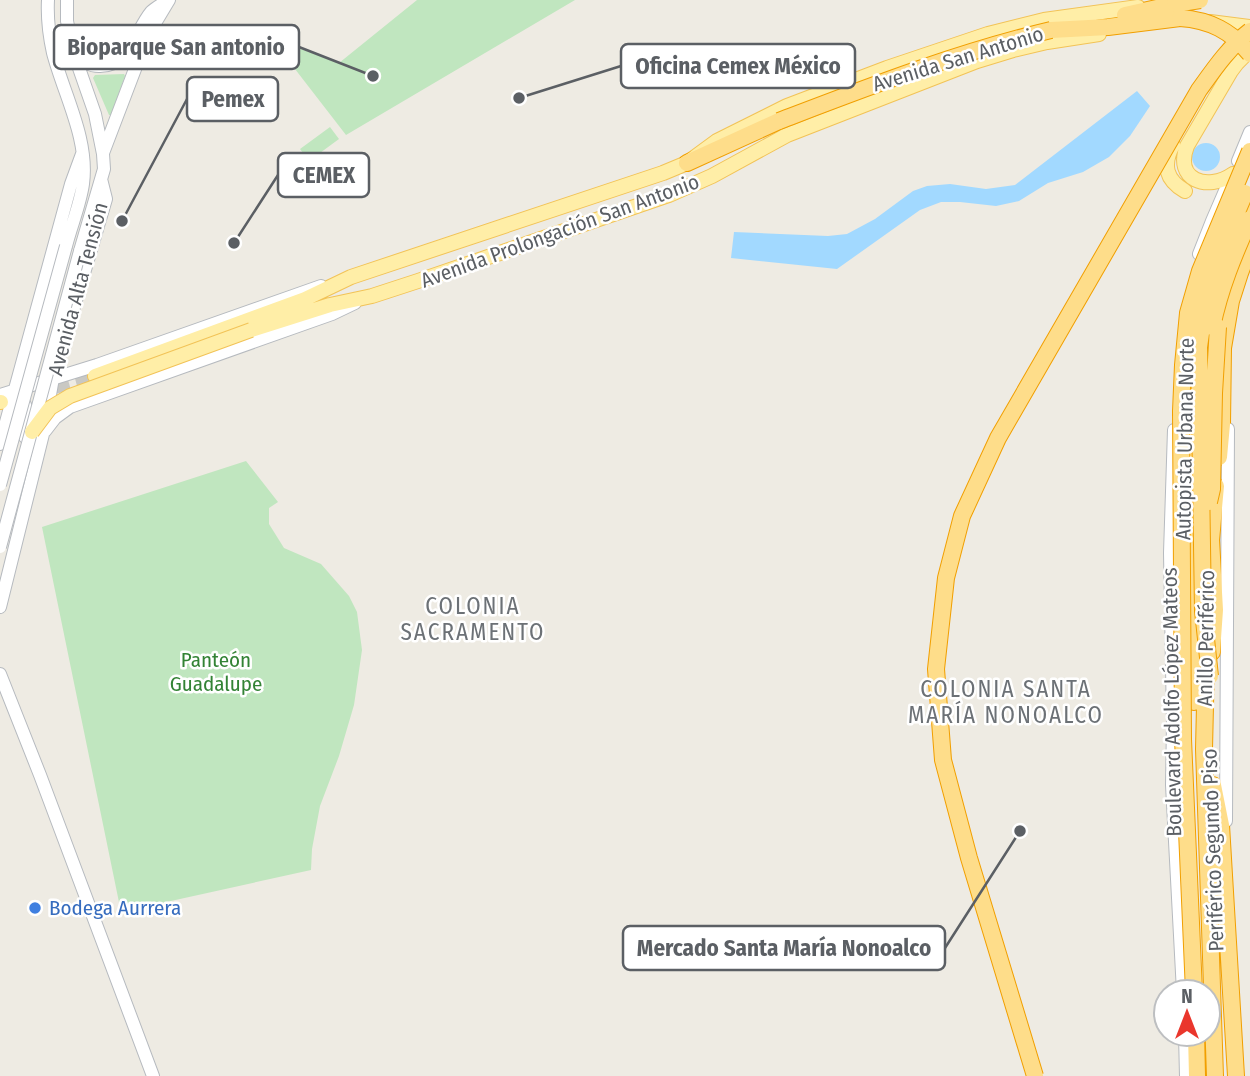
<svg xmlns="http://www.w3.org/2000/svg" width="1250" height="1076" viewBox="0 0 1250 1076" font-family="'Fira Sans Condensed',sans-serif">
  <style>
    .green { fill: #c0e6bf }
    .water { fill: #a2d9ff }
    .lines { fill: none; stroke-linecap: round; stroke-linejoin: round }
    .primary-tunnel { stroke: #c9c8c3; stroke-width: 14; stroke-dasharray: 14 7; stroke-linecap: butt }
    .secondary-casing { stroke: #b6babf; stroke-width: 14 }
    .primary-casing { stroke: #f2c357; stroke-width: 16 }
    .highway-casing { stroke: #f19f00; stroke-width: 18 }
    .secondary { stroke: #fff; stroke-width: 12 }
    .primary { stroke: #ffeea7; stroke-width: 14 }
    .highway { stroke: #fedd8a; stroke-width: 16 }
    .secondary-bridge-casing { stroke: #b6babf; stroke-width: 14; stroke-linecap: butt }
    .primary-bridge-casing { stroke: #f2c357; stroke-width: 16; stroke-linecap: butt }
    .highway-bridge-casing { stroke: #f19f00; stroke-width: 18; stroke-linecap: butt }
    .secondary-bridge { stroke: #fff; stroke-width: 12 }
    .primary-bridge { stroke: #ffeea7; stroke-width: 14 }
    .highway-bridge { stroke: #fedd8a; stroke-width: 16 }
    .shop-dot { fill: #3f7fe0; stroke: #fff; stroke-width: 2.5 }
    .labels { text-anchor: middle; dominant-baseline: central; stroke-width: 5; stroke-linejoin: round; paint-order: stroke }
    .street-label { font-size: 21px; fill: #5b5f64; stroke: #fff }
    .park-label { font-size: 21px; fill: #338335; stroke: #fff }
    .shop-label { font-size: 21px; fill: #366cbe; stroke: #fff; text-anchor: start }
    .neighbourhood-label { font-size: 23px; letter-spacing: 2px; fill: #6c7176; stroke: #fff }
    .leader { fill: none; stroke: #5b5f64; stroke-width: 2.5 }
    .callout-dot { fill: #5b5f64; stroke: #fff; stroke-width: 2.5 }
    .callout { fill: #fff; stroke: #5b5f64; stroke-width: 2.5 }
    .callout-label { font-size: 23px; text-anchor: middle; font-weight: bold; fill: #5b5f64 }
  </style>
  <rect width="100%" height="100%" fill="#eeebe3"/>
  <path class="green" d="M417,0H575L346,135L271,38L339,63Z
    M124,74L125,76L111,115H109L93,78L95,75Z
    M330,127L339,139L309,161L300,149Z
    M246,461L278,502L269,508V524L284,548L321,564L349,596L357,612L362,650L354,705L339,756L320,806L312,849L311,870L121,912L42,527Z"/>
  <path class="water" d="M1137,91L1150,106L1130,136L1109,157L1083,172L1048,183L1019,201L996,206L960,202H941L920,210L837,269L731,258L734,232L828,236L847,234L875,219L913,191L927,186L950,184L986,189L1015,185Z
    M1192 157a14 14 0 1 1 28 0a14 14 0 1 1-28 0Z"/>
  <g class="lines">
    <path class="primary-tunnel" d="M15,398L95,376"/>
    <g class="secondary-casing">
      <path id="secondary" d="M48,0C47,19 49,35 53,53C64,95 89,139 83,184C80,205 71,226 66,246
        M67,0V21L73,51L95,114L103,154L104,169L80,251
        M75,53C81,60 89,66 99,66C130,67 135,31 151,12C155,8 161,5 165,2
        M103,153L148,35L169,0
        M1238,161L1250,132
        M1199,254L1212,221L1228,184
        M0,395L97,365L321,286
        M19,396C31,409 28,421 25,437
        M1174,430L1170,553L1173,724L1172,785L1183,992
        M45,431L55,418L70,407L332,314L355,303
        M0,444L71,184L82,154
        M0,607L43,434L53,378L106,199L101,179
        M0,674L40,775L153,1076
        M1226,821L1228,429
        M1185,1034L1186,1076"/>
    </g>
    <g class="primary-casing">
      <path id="primary" d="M1210,22L1250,27
        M1173,145C1162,165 1166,180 1185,191
        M1233,174C1207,192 1174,180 1187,146L1231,71L1237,63L1250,50
        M251,330L330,305L372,296L418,281L669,195L712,176L787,135L977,61L1013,50L1047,42L1099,34
        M95,376L305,299L351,277L663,173L687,163L717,141L787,106L887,68L988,34L1044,20L1138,7
        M0,402H1"/>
    </g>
    <g class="highway-casing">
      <path id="highway" d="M1125,15L1175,4
        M1051,30L1108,27L1180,18
        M687,163L779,121
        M1242,230L1250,204
        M1194,350L1191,374L1194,702
        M1207,384L1209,319
        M1219,457L1222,424L1223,348L1231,301L1240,273L1250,246
        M1212,652L1215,610L1211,540L1216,486
        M1206,662L1204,749L1215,1076
        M1213,785L1221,825L1236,1076
        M1196,1034L1197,1076"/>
    </g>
    <use href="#secondary" class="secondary"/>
    <use href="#primary" class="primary"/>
    <use href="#highway" class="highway"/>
    <g class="secondary-bridge-casing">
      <path id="secondary-bridge" d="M0,485L66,246
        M0,547L80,251"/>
    </g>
    <g class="primary-bridge-casing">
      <path id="primary-bridge" d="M32,432L50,408L70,396L251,330"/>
    </g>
    <g class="highway-bridge-casing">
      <path id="highway-bridge" d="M1175,4L1200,0
        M1180,18C1210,20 1231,31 1250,54
        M779,121C868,87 958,52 1051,30
        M1212,327C1220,288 1234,255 1250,219
        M1209,502L1212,489L1214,393L1218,327
        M1210,676L1203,611L1199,347L1207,291L1226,238L1245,193
        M1194,992L1183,739L1181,411L1183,365L1188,313L1200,271L1250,151
        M1035,1076L969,858L943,760L936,669L946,578L962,516L998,438L1199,90C1214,69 1229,47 1250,31"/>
    </g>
    <use href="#secondary-bridge" class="secondary-bridge"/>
    <use href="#primary-bridge" class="primary-bridge"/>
    <use href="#highway-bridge" class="highway-bridge"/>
  </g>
  <circle class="shop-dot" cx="35" cy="908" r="7"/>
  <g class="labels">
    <g class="street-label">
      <text transform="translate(958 59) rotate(-17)">Avenida San Antonio</text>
      <text transform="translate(560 231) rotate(-20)">Avenida Prolongación San Antonio</text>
      <text transform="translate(78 289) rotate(-75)">Avenida Alta Tensión</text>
      <text transform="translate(1185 439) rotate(-89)">Autopista Urbana Norte</text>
      <text transform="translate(1206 638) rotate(-89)">Anillo Periférico</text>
      <text transform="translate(1172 702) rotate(-91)">Boulevard Adolfo López Mateos</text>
      <text transform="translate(1213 850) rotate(-92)">Periférico Segundo Piso</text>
    </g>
    <g class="park-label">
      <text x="216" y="660">Panteón<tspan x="216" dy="24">Guadalupe</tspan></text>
    </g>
    <g class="shop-label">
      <text x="49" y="908">Bodega Aurrera</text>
    </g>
    <g class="neighbourhood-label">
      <text x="473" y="606">COLONIA<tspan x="473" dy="26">SACRAMENTO</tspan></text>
      <text x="1006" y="689">COLONIA SANTA<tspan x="1006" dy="26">MARÍA NONOALCO</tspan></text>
    </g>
  </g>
  <path class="leader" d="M373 76L299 47M519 98L621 66M122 221L187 99M234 243L278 175M1020 831L945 948"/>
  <g class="callout-dot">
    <circle cx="373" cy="76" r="7"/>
    <circle cx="519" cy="98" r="7"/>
    <circle cx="122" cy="221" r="7"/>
    <circle cx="234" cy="243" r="7"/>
    <circle cx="1020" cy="831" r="7"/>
  </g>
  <g class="callout">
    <rect x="54" y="25" width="245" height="44" rx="7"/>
    <rect x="621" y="44" width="234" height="44" rx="7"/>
    <rect x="187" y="77" width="91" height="44" rx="7"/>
    <rect x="278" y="153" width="91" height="44" rx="7"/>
    <rect x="623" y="926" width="322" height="44" rx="7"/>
  </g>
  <g class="callout-label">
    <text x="176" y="55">Bioparque San antonio</text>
    <text x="738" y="74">Oficina Cemex México</text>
    <text x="233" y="107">Pemex</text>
    <text x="324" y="183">CEMEX</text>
    <text x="784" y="956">Mercado Santa María Nonoalco</text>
  </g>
  <g transform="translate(1187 1013)"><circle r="33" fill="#ffffff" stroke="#bdbfc1" stroke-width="2"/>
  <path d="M0-5L12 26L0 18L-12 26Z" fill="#ea362c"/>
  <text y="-10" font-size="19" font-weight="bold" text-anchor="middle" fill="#5b5f64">N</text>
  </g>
</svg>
